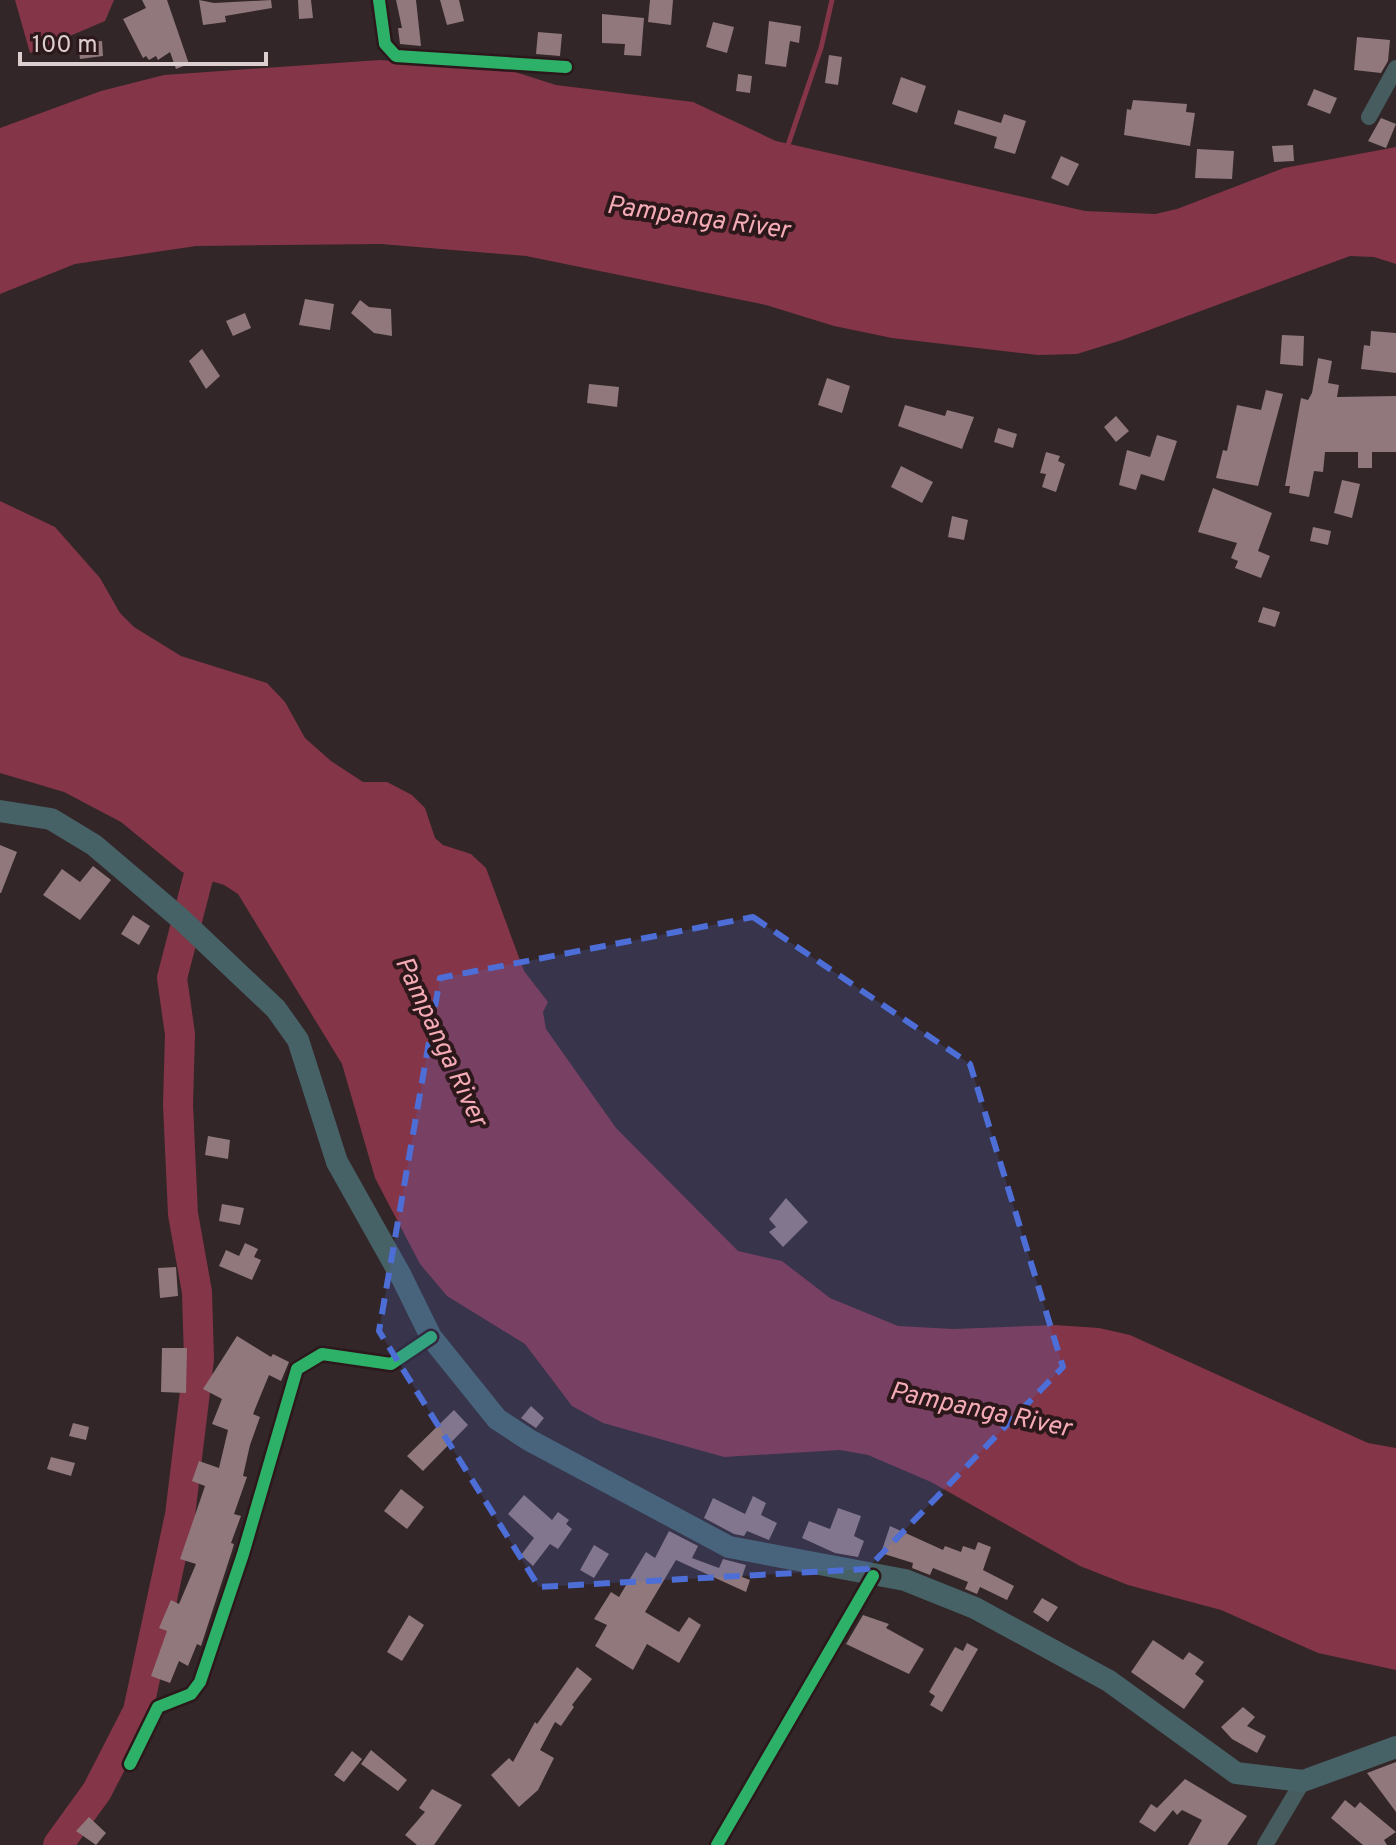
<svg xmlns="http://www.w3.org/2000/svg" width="1396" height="1845" viewBox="0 0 1396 1845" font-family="Overpass,sans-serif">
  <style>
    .water { fill: #843547 }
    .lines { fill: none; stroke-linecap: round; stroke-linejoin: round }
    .stream { stroke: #843547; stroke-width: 5 }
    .river { stroke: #843547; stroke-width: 30 }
    .building { fill: #90787c }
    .minor { stroke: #465c5f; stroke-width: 16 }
    .secondary { stroke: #476266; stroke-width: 22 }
    .cycleway-casing { stroke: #2c181b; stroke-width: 17 }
    .cycleway { stroke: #2db169; stroke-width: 12 }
    .marked { fill: #4d6ed6; fill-opacity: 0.2; stroke: #4d6ed6; stroke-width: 6; stroke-dasharray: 16 10; stroke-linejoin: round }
    .labels { text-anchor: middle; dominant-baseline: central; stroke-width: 8; stroke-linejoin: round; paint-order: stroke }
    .water-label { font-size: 26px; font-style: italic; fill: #f5abb6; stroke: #2c181b }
  </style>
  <rect width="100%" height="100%" fill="#322628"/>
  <path class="water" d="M15,0H114L105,21L30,53Z
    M380,60L512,71L556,85L693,102L776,141L1085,211L1155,214L1177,209L1284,168L1396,147V264L1374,257L1350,256L1122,340L1077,354L1038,355L892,338L834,326L766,305L526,256L381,244L196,246L75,264L0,294V128L101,91L164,75Z
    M0,501L55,527L100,578L120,613L134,627L181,656L267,683L285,702L305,738L331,761L363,782H387L412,795L425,808L435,838L443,845L471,854L486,868L524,971L548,1002L543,1012L546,1029L616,1128L738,1251L782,1261L830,1298L898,1326L953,1329L1054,1325L1099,1328L1130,1335L1368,1443L1396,1448V1670L1318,1653L1221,1610L1128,1585L1080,1566L931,1482L868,1455L840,1450L724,1457L603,1423L572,1406L525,1344L447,1296L420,1264L375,1178L342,1064L238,894L224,885L182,872L121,822L64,792L0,773Z"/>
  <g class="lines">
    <path class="stream" d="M787,148L821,48L832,0"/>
    <path class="river" d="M58,1845L97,1791L138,1711L180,1515L199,1359L197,1292L183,1214L178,1105L180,1034L172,978L198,878L217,844"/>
  </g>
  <path class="building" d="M142,0H167L189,64L176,69L170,52L158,60L156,56L149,60L146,56L143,58L123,19L146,8Z
    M199,0L214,3L271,0L272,8L225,16L226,22L203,25Z
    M298,0H311L313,18L299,19Z
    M396,0H416L421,46L400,44L398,28H402Z
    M440,0H459L464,21L447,25Z
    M650,0H673L671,25L648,22Z
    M602,14L644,18L641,56L624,55L625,44L602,43Z
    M769,21L801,26L799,43L790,41L786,67L765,64Z
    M713,22L734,27L727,53L706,47Z
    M538,32L562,34L560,56L536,54Z
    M1357,37L1390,40L1388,61L1381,73L1354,70Z
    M102,41L103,56L80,59L78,43Z
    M829,55L842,57L838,85L825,83Z
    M738,74L752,76L750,93L736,91Z
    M901,77L926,86L917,113L892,104Z
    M1314,89L1337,98L1330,114L1307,105Z
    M1133,100L1187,104L1186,112L1195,113L1190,146L1124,135L1127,109L1131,110Z
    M958,110L1001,123L1004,114L1026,121L1015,154L994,148L997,137L954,124Z
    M1381,118L1396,124L1386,148L1368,141Z
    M1293,145L1294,161L1274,162L1272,146Z
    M1197,149L1234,151L1232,179L1195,178Z
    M1061,156L1079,164L1068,186L1051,178Z
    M305,299L334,304L330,330L299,325Z
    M360,300L369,307L391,309L392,336L374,333L351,313Z
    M245,313L251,328L233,336L226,321Z
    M1371,331L1396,333V373L1361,369L1364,345L1370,346Z
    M1282,335L1304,336L1303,366L1280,364Z
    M202,349L220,376L206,389L189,361Z
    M1318,358L1332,361L1328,383L1339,385L1337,397L1396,396V452H1372V468H1358V452H1325L1323,472L1314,471L1309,497L1289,493L1290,486H1285L1301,398L1308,400L1312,393Z
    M827,378L850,386L842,413L818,405Z
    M589,384L619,387L617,407L587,403Z
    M1266,390L1283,394L1258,486L1216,478L1223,450L1227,451L1237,405L1261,410Z
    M905,405L945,416L947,410L974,417L962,449L898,426Z
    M1116,416L1129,431L1116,442L1104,427Z
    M998,428L1017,434L1013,448L994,442Z
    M1157,435L1177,441L1164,481L1141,474L1136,490L1119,485L1127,450L1150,457Z
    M1046,452L1060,456L1058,461L1065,464L1056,492L1042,487L1046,474L1040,473Z
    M901,466L933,482L922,503L891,487Z
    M1342,480L1360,484L1352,518L1334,513Z
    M1213,488L1272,513L1258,551L1270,556L1261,578L1235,568L1238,561L1231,558L1237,543L1198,532Z
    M952,516L968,520L964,540L948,537Z
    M1313,527L1331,531L1328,545L1310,541Z
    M1263,607L1280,612L1275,627L1258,622Z
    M0,845L17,852L1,893H0Z
    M93,866L111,880L80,920L43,895L62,869L80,882Z
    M133,915L150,926L139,945L121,934Z
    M208,1136L230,1140L228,1159L205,1155Z
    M786,1198L808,1222L783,1247L769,1232L776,1227L769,1219Z
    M222,1204L244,1208L240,1225L219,1221Z
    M245,1243L258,1249L254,1257L261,1260L252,1280L219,1266L226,1250L239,1256Z
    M176,1267L178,1296L160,1298L158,1268Z
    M237,1336L271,1357L273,1354L289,1362L281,1381L269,1375L253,1414L260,1417L250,1445L243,1476L247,1477L234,1514L241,1516L231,1543L234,1544L232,1551L201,1646L197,1644L188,1666L179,1661L170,1683L151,1676L167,1631L159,1628L171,1600L179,1604L196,1564L180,1559L205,1486L192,1481L199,1461L219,1468L228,1430L212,1424L222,1399L203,1389Z
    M162,1348H187L186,1393L161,1392Z
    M531,1406L544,1418L536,1428L521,1418Z
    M454,1410L468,1425L423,1471L407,1456Z
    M73,1423L89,1427L86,1440L69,1436Z
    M51,1457L75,1463L71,1476L47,1469Z
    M401,1489L424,1507L407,1529L384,1511Z
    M524,1495L552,1520L558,1512L569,1520L566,1524L572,1529L558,1549L550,1544L533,1566L521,1555L534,1538L508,1514Z
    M753,1496L766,1503L761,1515L777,1523L769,1540L747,1531L744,1536L734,1534L704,1518L713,1498L745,1514Z
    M838,1508L861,1516L854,1536L864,1541L858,1557L835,1553L802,1538L809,1521L830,1529Z
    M890,1526L943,1550L945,1546L961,1552L963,1546L975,1550L978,1542L991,1547L983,1570L1014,1586L1007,1600L980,1587L977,1594L965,1589L968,1582L933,1568L930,1575L912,1568L913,1563L881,1553Z
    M669,1531L698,1546L692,1558L719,1568L723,1559L746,1565L742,1577L750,1580L746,1592L676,1560L645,1612L679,1632L689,1617L701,1625L679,1663L647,1644L633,1670L595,1646L607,1625L594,1619L611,1592L619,1597L646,1552L655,1558Z
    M594,1545L609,1554L594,1578L580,1570Z
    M1042,1598L1058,1607L1048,1622L1033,1612Z
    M409,1615L424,1625L402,1661L387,1652Z
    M863,1615L889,1624L886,1628L924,1649L909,1674L846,1644Z
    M1153,1640L1183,1660L1189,1652L1204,1662L1195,1674L1204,1681L1184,1709L1131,1672Z
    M967,1643L978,1649L942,1712L930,1705L935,1696L929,1692L955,1647L963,1651Z
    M577,1667L592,1679L572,1705L574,1707L561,1726L555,1722L540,1750L554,1758L538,1790L519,1807L491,1775L509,1758L513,1762L535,1722L537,1724Z
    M1243,1707L1255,1717L1247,1726L1266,1736L1257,1753L1232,1739L1221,1727Z
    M371,1750L407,1780L398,1791L361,1764Z
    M352,1751L362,1759L344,1782L334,1775Z
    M1396,1762V1812L1367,1773Z
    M1185,1779L1247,1816L1227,1845H1188L1202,1820L1182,1810L1177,1815L1173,1810L1155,1832L1139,1822L1151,1804L1157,1808Z
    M432,1789L462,1805L434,1845H417L405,1835L425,1812L419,1808Z
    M1345,1800L1355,1808L1360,1802L1396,1832L1384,1840L1387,1845H1363L1331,1818Z
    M89,1817L106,1833L96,1845L76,1831Z"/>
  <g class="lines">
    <path class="minor" d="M379,0L385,44L396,56L566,67
      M1369,117L1396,68
      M130,1764L158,1707L191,1694L200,1682L243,1554L297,1369L322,1354L391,1364L431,1337
      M717,1845L873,1576
      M1265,1845L1303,1781"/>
    <path class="secondary" d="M0,811L51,819L94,845L181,919L276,1009L298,1040L337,1162L401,1276L431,1337L497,1419L529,1440L729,1547L905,1580L975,1608L1109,1681L1236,1773L1303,1781L1396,1747"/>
    <g class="cycleway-casing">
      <path id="cycleway" d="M379,0L385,44L396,56L566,67
        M130,1764L158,1707L191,1694L200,1682L243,1554L297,1369L322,1354L391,1364L431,1337
        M717,1845L873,1576"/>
    </g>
    <use href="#cycleway" class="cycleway"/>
  </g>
  <path class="marked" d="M753,917L970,1064L1063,1367L867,1569L539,1587L379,1331L440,978Z"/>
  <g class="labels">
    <g class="water-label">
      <text transform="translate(698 219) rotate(8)">Pampanga River</text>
      <text transform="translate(440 1042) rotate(65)">Pampanga River</text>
      <text transform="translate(980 1411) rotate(12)">Pampanga River</text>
    </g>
  </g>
  <path d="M20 52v12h246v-12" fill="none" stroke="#dccdcf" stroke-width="4"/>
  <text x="32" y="52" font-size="24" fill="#dccdcf" stroke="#2c181b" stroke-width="6" paint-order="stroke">100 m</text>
</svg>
